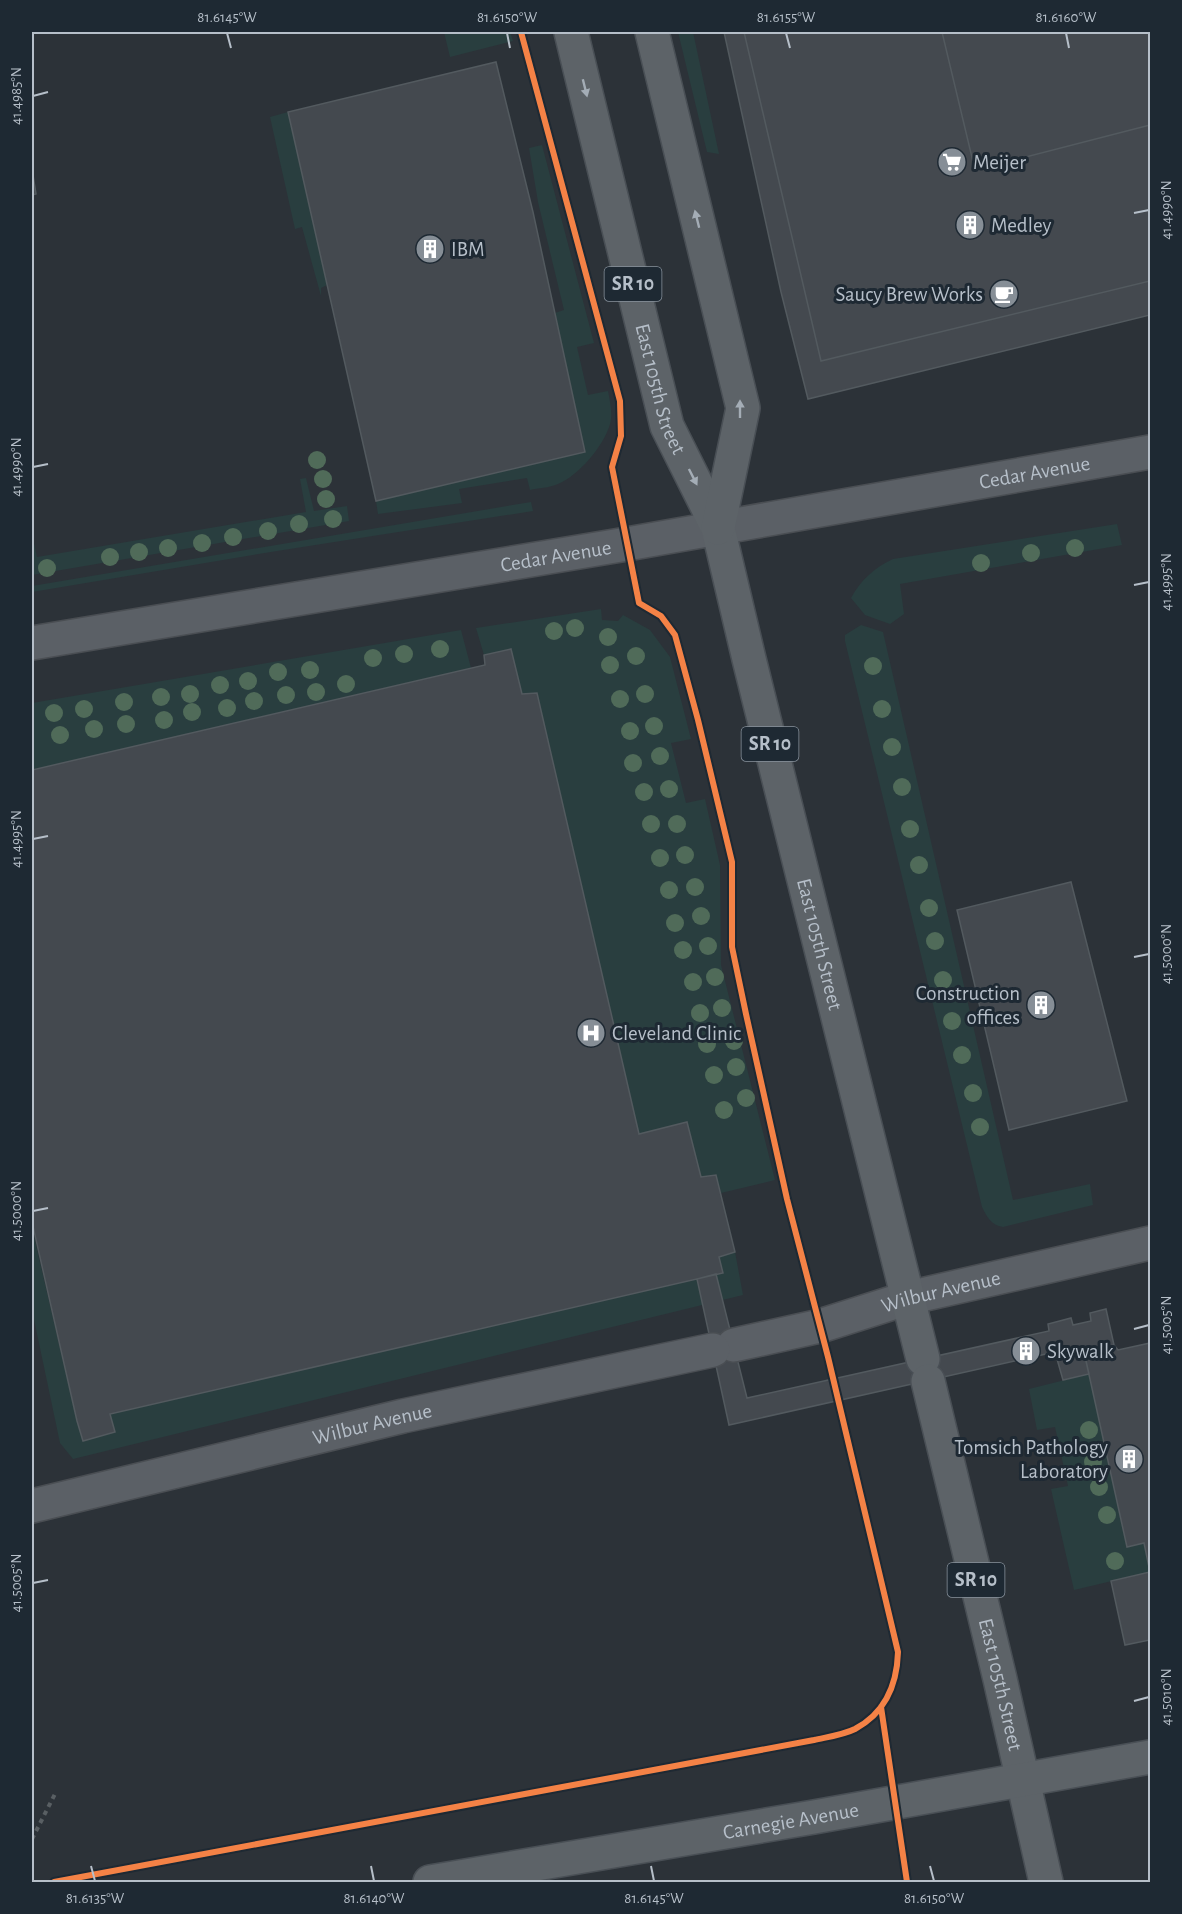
<svg xmlns="http://www.w3.org/2000/svg" width="1182" height="1914" viewBox="0 0 1182 1914" font-family="'Alegreya Sans',sans-serif">
  <style>
    .green { fill: #293e3f }
    .building { fill: #44494f; stroke: #535a5f; stroke-width: 1.5 }
    .lines { fill: none; stroke-linecap: round; stroke-linejoin: round }
    .minor-casing { stroke: #4a4e53; stroke-width: 36 }
    .major-casing { stroke: #494f55; stroke-width: 36 }
    .path { stroke: #595f63; stroke-width: 4; stroke-dasharray: 4.5 4.5; stroke-linecap: butt }
    .minor { stroke: #5b6066; stroke-width: 33 }
    .major { stroke: #5d6368; stroke-width: 33 }
    .cycleway-casing { stroke: #1e2933; stroke-width: 10 }
    .cycleway { stroke: #f48246; stroke-width: 6 }
    .tree { fill: #506b59 }
    .oneway { fill: #a4adb6 }
    .ticks { fill: none; stroke: #b6bfc9; stroke-width: 2 }
    .labels { text-anchor: middle; dominant-baseline: central; stroke-width: 6; stroke-linejoin: round; paint-order: stroke }
    .shield { fill: #1e2933; stroke: #88929c; stroke-width: 1.5 }
    .shield-label { font-size: 20px; font-weight: bold; fill: #b6bfc9 }
    .poi-label { font-size: 21px; fill: #b6bfc9; stroke: #1e2933; text-anchor: start }
    .street-label { font-size: 21px; fill: #b6bfc9; stroke: #1e2933 }
    .neatline { fill: none; stroke: #b6bfc9; stroke-width: 2 }
    .ticks-label { font-size: 15px; text-anchor: middle; fill: #b6bfc9 }
  </style>
  <rect width="100%" height="100%" fill="#2c3238"/>
  <path class="green" d="M444,32H510L513,41L450,57Z
    M678,32H693L719,154L707,152Z
    M288,112L327,285L321,288V296L302,227L295,229L270,117Z
    M542,145L594,343L577,347L588,395L608,391C610,402 613,414 610,424C604,446 578,476 558,484C549,488 538,488 530,490L527,478L459,489L462,503L378,514L376,501L585,452L555,313L564,310L538,202L529,148Z
    M306,478L314,511L347,506L349,521L32,575V534L37,557L306,512L300,479Z
    M531,502L533,511L277,551L32,592V586Z
    M1117,524L1122,545L900,584L904,614L890,624L865,615L851,598C861,580 874,568 893,559Z
    M601,609L602,620L618,621L623,615L650,630L670,657L691,739L671,743L686,803L705,799L720,865L721,965L775,1180L721,1193L716,1175L701,1177L687,1122L639,1134L537,693L522,694L511,650L484,655L476,628Z
    M861,625L883,632L1013,1200L1090,1184L1093,1205L1003,1227C991,1225 987,1217 982,1207L845,641V635Z
    M461,630L471,668L32,770V703Z
    M32,1228L77,1421L83,1441L110,1414L723,1273L719,1257L735,1252L743,1295L73,1459L60,1443L32,1310Z
    M1089,1374L1127,1547L1144,1543L1150,1572L1074,1590L1051,1489L1068,1486L1055,1427L1037,1430L1029,1389Z"/>
  <path class="building" d="M724,32H1150V315L808,399L781,292Z
    M744,32H942L975,170L1150,125V281L821,361Z
    M496,62L533,212L585,452L376,501L288,112Z
    M32,169L36,194L32,195Z
    M511,649L522,694L537,693L639,1134L687,1122L701,1177L716,1175L735,1252L719,1257L723,1273L110,1414L115,1432L83,1441L77,1421L32,1222V770L485,665L484,655Z
    M1071,882L1127,1101L1009,1130L957,910Z
    M716,1274L747,1398L1049,1331L1048,1324L1071,1318L1073,1325L1091,1321L1090,1313L1106,1309L1114,1345L1084,1352L1089,1374L1063,1380L1055,1352L729,1425L697,1279Z
    M1150,1343V1640L1125,1645L1111,1581L1150,1572L1144,1543L1127,1547L1084,1352L1114,1345L1118,1350Z"/>
  <g class="lines">
    <g class="minor-casing">
      <g id="minor">
        <path id="s1" d="M32,643L627,544L1150,452"/>
        <path id="s2" d="M734,1345L820,1326L908,1298L1150,1243"/>
        <path id="s3" d="M32,1506L403,1416L713,1350"/>
      </g>
    </g>
    <g class="major-casing">
      <g id="major">
        <path id="s4" d="M571,32L667,426L718,528L749,659L923,1359"/>
        <path d="M652,32L743,408L718,528"/>
        <path id="s5" d="M928,1381L1000,1679L1046,1882"/>
        <path id="s6" d="M430,1882L814,1817L1150,1757"/>
      </g>
    </g>
    <path class="path" d="M32,1839L55,1794"/>
    <use href="#minor" class="minor"/>
    <use href="#major" class="major"/>
    <g class="cycleway-casing">
      <path id="cycleway" d="M881,1707L907,1882
        M54,1882L814,1740C827,1737 843,1735 855,1729C885,1713 897,1685 898,1652L828,1357L787,1199L746,1014L732,947V862L698,720L675,635L661,616L639,603L612,467L621,436L620,401L521,32"/>
    </g>
    <use href="#cycleway" class="cycleway"/>
  </g>
  <g class="tree">
    <circle cx="317" cy="460" r="9"/>
    <circle cx="323" cy="479" r="9"/>
    <circle cx="326" cy="499" r="9"/>
    <circle cx="333" cy="519" r="9"/>
    <circle cx="299" cy="524" r="9"/>
    <circle cx="268" cy="531" r="9"/>
    <circle cx="233" cy="537" r="9"/>
    <circle cx="202" cy="543" r="9"/>
    <circle cx="168" cy="548" r="9"/>
    <circle cx="1075" cy="548" r="9"/>
    <circle cx="139" cy="552" r="9"/>
    <circle cx="1031" cy="553" r="9"/>
    <circle cx="110" cy="557" r="9"/>
    <circle cx="981" cy="563" r="9"/>
    <circle cx="47" cy="568" r="9"/>
    <circle cx="575" cy="628" r="9"/>
    <circle cx="554" cy="631" r="9"/>
    <circle cx="608" cy="637" r="9"/>
    <circle cx="440" cy="649" r="9"/>
    <circle cx="404" cy="654" r="9"/>
    <circle cx="636" cy="656" r="9"/>
    <circle cx="373" cy="658" r="9"/>
    <circle cx="610" cy="665" r="9"/>
    <circle cx="873" cy="666" r="9"/>
    <circle cx="310" cy="670" r="9"/>
    <circle cx="278" cy="672" r="9"/>
    <circle cx="248" cy="681" r="9"/>
    <circle cx="346" cy="684" r="9"/>
    <circle cx="220" cy="685" r="9"/>
    <circle cx="316" cy="692" r="9"/>
    <circle cx="190" cy="694" r="9"/>
    <circle cx="645" cy="694" r="9"/>
    <circle cx="286" cy="695" r="9"/>
    <circle cx="161" cy="697" r="9"/>
    <circle cx="620" cy="699" r="9"/>
    <circle cx="254" cy="701" r="9"/>
    <circle cx="124" cy="702" r="9"/>
    <circle cx="227" cy="708" r="9"/>
    <circle cx="84" cy="709" r="9"/>
    <circle cx="882" cy="709" r="9"/>
    <circle cx="192" cy="712" r="9"/>
    <circle cx="54" cy="713" r="9"/>
    <circle cx="164" cy="720" r="9"/>
    <circle cx="126" cy="724" r="9"/>
    <circle cx="654" cy="726" r="9"/>
    <circle cx="94" cy="729" r="9"/>
    <circle cx="630" cy="731" r="9"/>
    <circle cx="60" cy="735" r="9"/>
    <circle cx="892" cy="747" r="9"/>
    <circle cx="660" cy="756" r="9"/>
    <circle cx="633" cy="763" r="9"/>
    <circle cx="902" cy="787" r="9"/>
    <circle cx="669" cy="789" r="9"/>
    <circle cx="644" cy="792" r="9"/>
    <circle cx="651" cy="824" r="9"/>
    <circle cx="677" cy="824" r="9"/>
    <circle cx="910" cy="829" r="9"/>
    <circle cx="685" cy="855" r="9"/>
    <circle cx="660" cy="858" r="9"/>
    <circle cx="919" cy="865" r="9"/>
    <circle cx="695" cy="887" r="9"/>
    <circle cx="669" cy="890" r="9"/>
    <circle cx="929" cy="908" r="9"/>
    <circle cx="701" cy="916" r="9"/>
    <circle cx="675" cy="923" r="9"/>
    <circle cx="935" cy="941" r="9"/>
    <circle cx="708" cy="946" r="9"/>
    <circle cx="683" cy="950" r="9"/>
    <circle cx="715" cy="977" r="9"/>
    <circle cx="943" cy="980" r="9"/>
    <circle cx="693" cy="982" r="9"/>
    <circle cx="722" cy="1008" r="9"/>
    <circle cx="700" cy="1013" r="9"/>
    <circle cx="952" cy="1021" r="9"/>
    <circle cx="734" cy="1041" r="9"/>
    <circle cx="707" cy="1044" r="9"/>
    <circle cx="962" cy="1055" r="9"/>
    <circle cx="736" cy="1067" r="9"/>
    <circle cx="714" cy="1075" r="9"/>
    <circle cx="973" cy="1093" r="9"/>
    <circle cx="746" cy="1098" r="9"/>
    <circle cx="724" cy="1110" r="9"/>
    <circle cx="980" cy="1127" r="9"/>
    <circle cx="1089" cy="1430" r="9"/>
    <circle cx="1093" cy="1462" r="9"/>
    <circle cx="1099" cy="1487" r="9"/>
    <circle cx="1107" cy="1515" r="9"/>
    <circle cx="1115" cy="1561" r="9"/>
  </g>
  <defs><path id="oneway-solid" d="M-6-.8H1V-3.2L6.5 0L1 3.2V.8H-6Z" transform="scale(1.5)"/></defs>
  <g class="oneway">
    <use href="#oneway-solid" transform="translate(585 88) rotate(76)"/>
    <use href="#oneway-solid" transform="translate(697 219) rotate(-104)"/>
    <use href="#oneway-solid" transform="translate(740 409) rotate(-90)"/>
    <use href="#oneway-solid" transform="translate(693 477) rotate(63)"/>
  </g>
  <path class="ticks" d="M227,33L231,48M507,33L510,48M786,33L790,48M1066,33L1069,48M33,96L48,92M1134,213L1149,210M33,467L48,464M1134,585L1149,582M33,839L48,836M1134,957L1149,954M33,1211L48,1208M1134,1329L1149,1325M33,1583L48,1580M1134,1701L1149,1697M91,1866L95,1881M371,1866L374,1881M651,1866L654,1881M930,1866L934,1881"/>
  <defs>
    <g id="supermarket-disc" transform="scale(1.5)"><circle r="9.5" fill="#868e96" stroke="#1e2933"/><path d="M-6-5.5h2.5l.6 2H6L4.5 2H-2.5L-4.4-4H-6ZM-1.5 3.2a1.3 1.3 0 1 0 .1 0ZM3 3.2a1.3 1.3 0 1 0 .1 0Z" fill="#fff"/></g>
    <g id="building-disc" transform="scale(1.5)"><circle r="9.5" fill="#868e96" stroke="#1e2933"/><path d="M-4-6H4V6H1V3H-1V6H-4ZM-2.5-4.3h1.7v1.8h-1.7ZM.8-4.3h1.7v1.8H.8ZM-2.5-1h1.7V.8h-1.7ZM.8-1h1.7V.8H.8Z" fill="#fff"/></g>
    <g id="cafe-disc" transform="scale(1.5)"><circle r="9.5" fill="#868e96" stroke="#1e2933"/><path d="M-5.5-4.5H6V0H3Q3 3.5 0 3.5H-2.5Q-5.5 3.5-5.5 0ZM3-3.2v2h1.7v-2ZM-6 4.5H4V6H-6Z" fill="#fff"/></g>
    <g id="hospital-disc" transform="scale(1.5)"><circle r="9.5" fill="#868e96" stroke="#1e2933"/><path d="M-5-5h3v3.5h4V-5h3V5h-3V1.5h-4V5h-3Z" fill="#fff"/></g>
  </defs>
  <g fill-rule="evenodd">
    <use href="#supermarket-disc" x="952" y="162"/>
    <use href="#building-disc" x="970" y="225"/>
    <use href="#building-disc" x="430" y="249"/>
    <use href="#cafe-disc" x="1004" y="294"/>
    <use href="#building-disc" x="1041" y="1005"/>
    <use href="#hospital-disc" x="591" y="1033"/>
    <use href="#building-disc" x="1026" y="1351"/>
    <use href="#building-disc" x="1129" y="1459"/>
  </g>
  <g class="labels">
    <g class="shield">
      <rect x="604.5" y="267" width="57" height="34" rx="4.5"/>
      <rect x="741.5" y="727" width="57" height="34" rx="4.5"/>
      <rect x="947.5" y="1563" width="57" height="34" rx="4.5"/>
    </g>
    <g class="shield-label">
      <text x="633" y="284">SR 10</text>
      <text x="770" y="744">SR 10</text>
      <text x="976" y="1580">SR 10</text>
    </g>
    <g class="poi-label">
      <text x="973" y="162">Meijer</text>
      <text x="991" y="225">Medley</text>
      <text x="451" y="249">IBM</text>
      <text x="983" y="294" text-anchor="end">Saucy Brew Works</text>
      <text x="1020" y="993" text-anchor="end">Construction<tspan x="1020" dy="24">offices</tspan></text>
      <text x="612" y="1033">Cleveland Clinic</text>
      <text x="1047" y="1351">Skywalk</text>
      <text x="1108" y="1447" text-anchor="end">Tomsich Pathology<tspan x="1108" dy="24">Laboratory</tspan></text>
    </g>
    <g class="street-label">
      <text stroke="none"><textPath href="#s4" startOffset="368">East 105th Street</textPath></text>
      <text stroke="none"><textPath href="#s1" startOffset="1017">Cedar Avenue</textPath></text>
      <text stroke="none"><textPath href="#s1" startOffset="531">Cedar Avenue</textPath></text>
      <text stroke="none"><textPath href="#s4" startOffset="948">East 105th Street</textPath></text>
      <text stroke="none"><textPath href="#s2" startOffset="214">Wilbur Avenue</textPath></text>
      <text stroke="none"><textPath href="#s3" startOffset="350">Wilbur Avenue</textPath></text>
      <text stroke="none"><textPath href="#s5" startOffset="312">East 105th Street</textPath></text>
      <text stroke="none"><textPath href="#s6" startOffset="366">Carnegie Avenue</textPath></text>
    </g>
  </g>
  <rect width="1182" height="1914" fill="none" stroke="#1e2933" stroke-width="66"/>
  <rect x="33" y="33" width="1116" height="1848" class="neatline"/>
  <g class="ticks-label">
    <text x="227" y="22">81.6145°W</text>
    <text x="507" y="22">81.6150°W</text>
    <text x="786" y="22">81.6155°W</text>
    <text x="1066" y="22">81.6160°W</text>
    <text transform="translate(16 96) rotate(-90)" y="5">41.4985°N</text>
    <text transform="translate(1166 210) rotate(-90)" y="5">41.4990°N</text>
    <text transform="translate(16 467) rotate(-90)" y="5">41.4990°N</text>
    <text transform="translate(1166 582) rotate(-90)" y="5">41.4995°N</text>
    <text transform="translate(16 839) rotate(-90)" y="5">41.4995°N</text>
    <text transform="translate(1166 954) rotate(-90)" y="5">41.5000°N</text>
    <text transform="translate(16 1211) rotate(-90)" y="5">41.5000°N</text>
    <text transform="translate(1166 1325) rotate(-90)" y="5">41.5005°N</text>
    <text transform="translate(16 1583) rotate(-90)" y="5">41.5005°N</text>
    <text transform="translate(1166 1697) rotate(-90)" y="5">41.5010°N</text>
    <text x="95" y="1903">81.6135°W</text>
    <text x="374" y="1903">81.6140°W</text>
    <text x="654" y="1903">81.6145°W</text>
    <text x="934" y="1903">81.6150°W</text>
  </g>
</svg>
